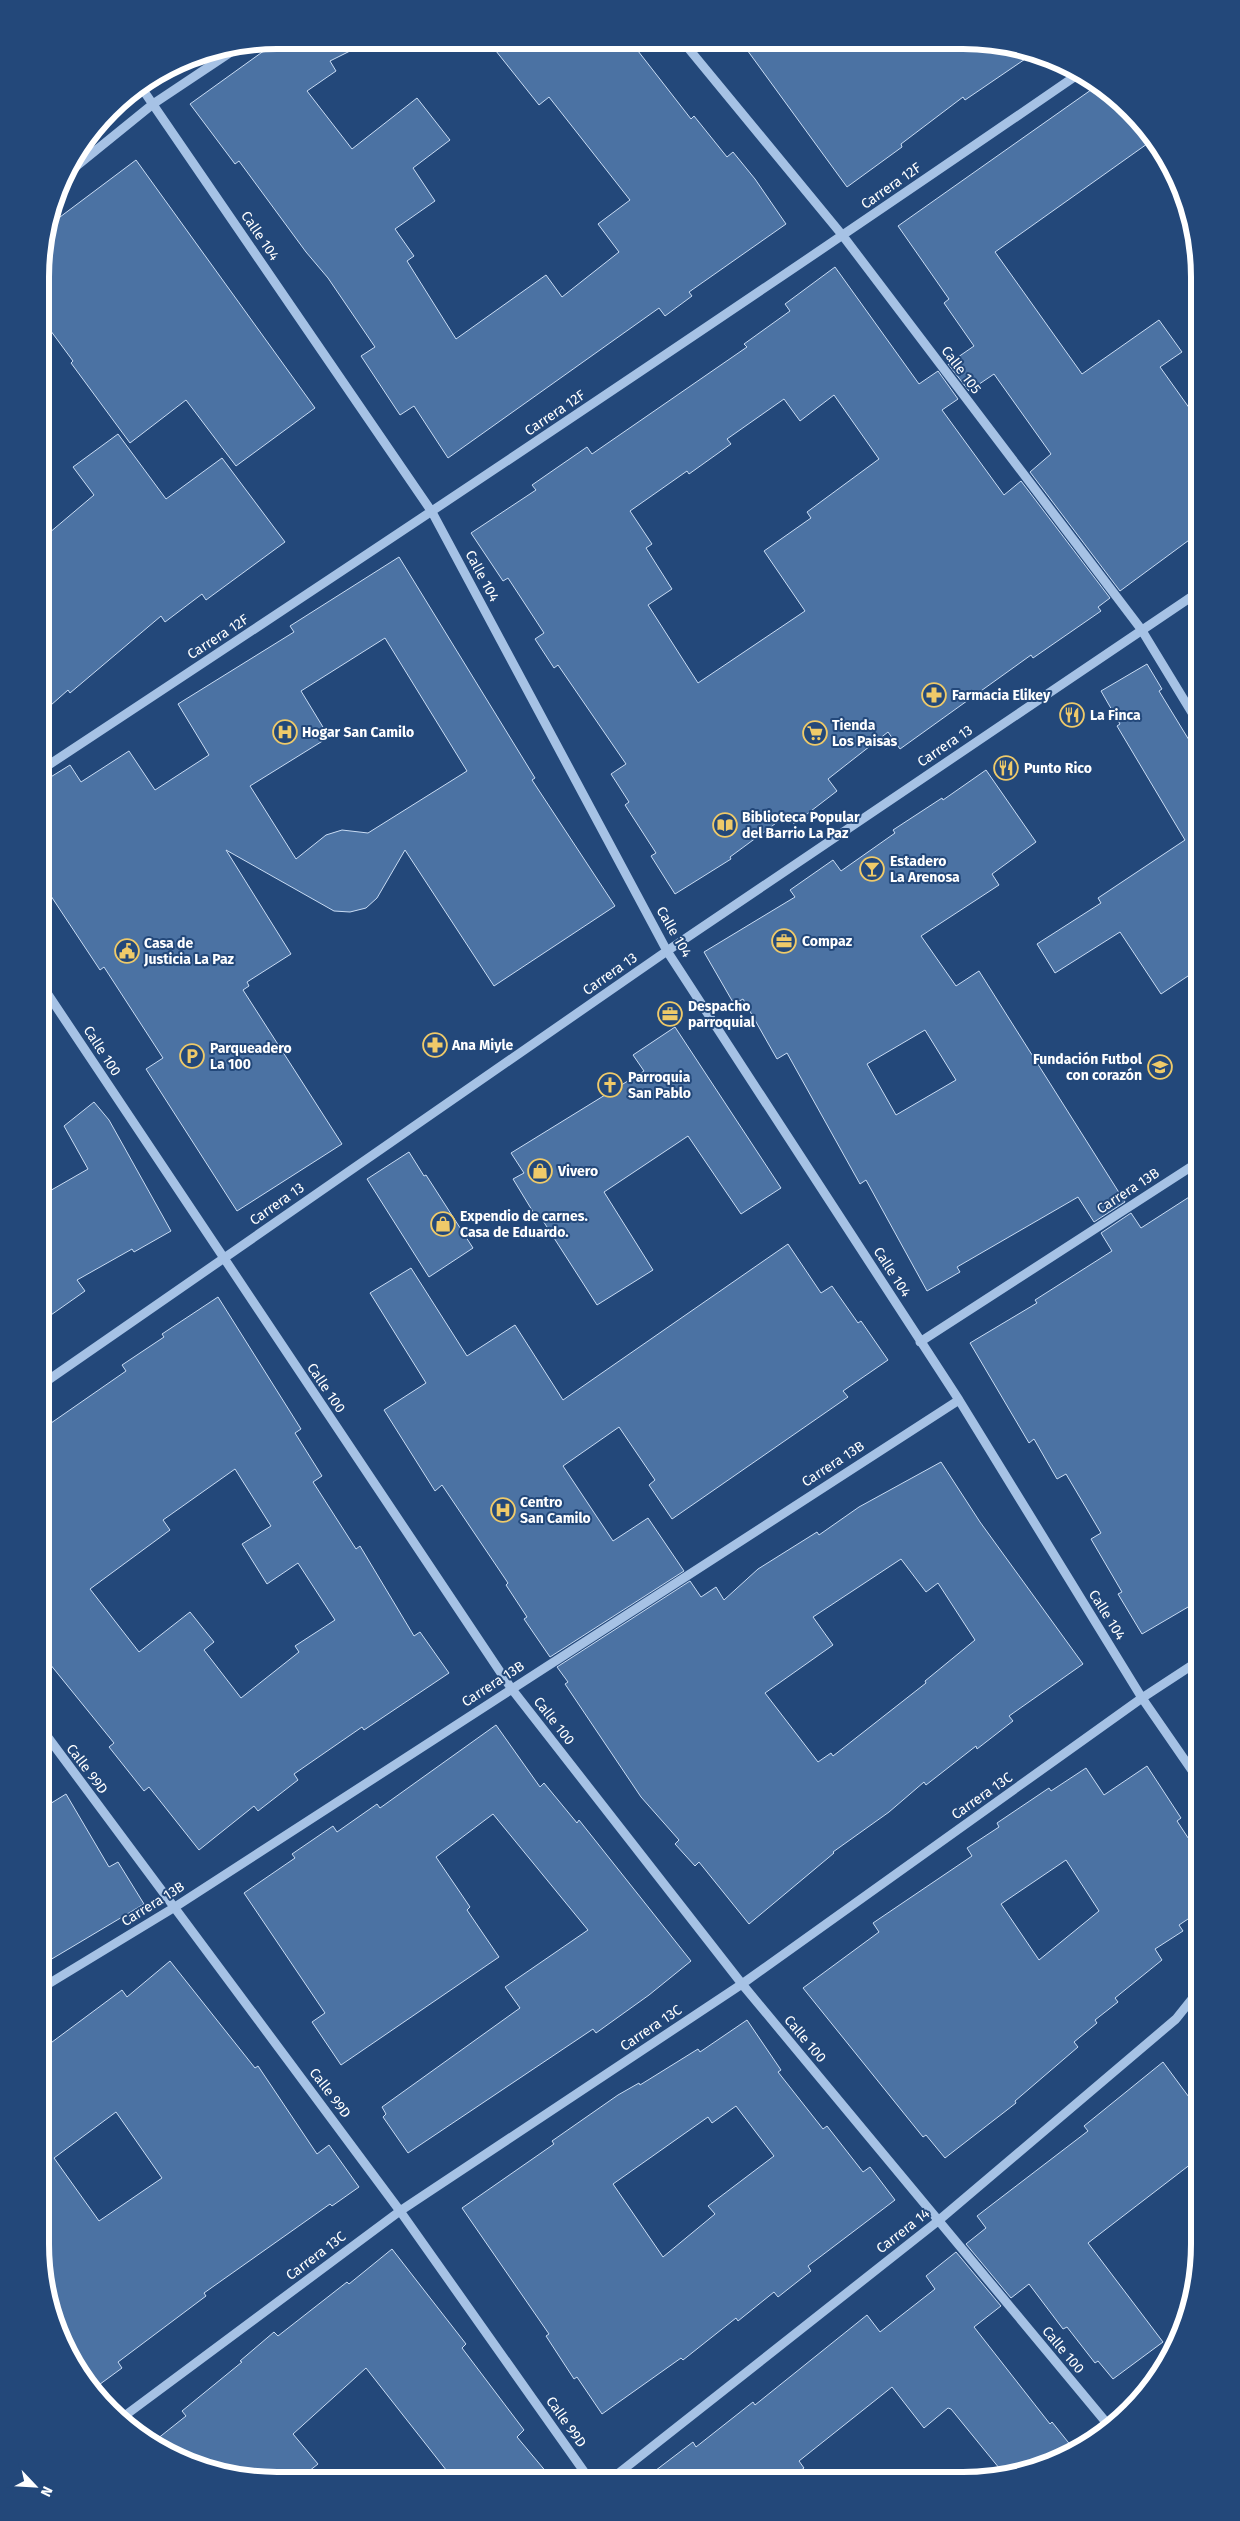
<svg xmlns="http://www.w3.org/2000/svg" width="1240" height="2521" viewBox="0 0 1240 2521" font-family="'Fira Sans',sans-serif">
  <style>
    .building { fill: #4b72a3; stroke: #c9dcf4; fill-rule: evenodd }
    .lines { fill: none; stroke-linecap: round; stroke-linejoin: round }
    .minor { stroke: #a6c2e5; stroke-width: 9 }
    .labels { text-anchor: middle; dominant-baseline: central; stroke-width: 4; stroke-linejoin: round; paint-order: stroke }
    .street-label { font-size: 14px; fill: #fff; stroke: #23487a }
    .poi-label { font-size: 14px; font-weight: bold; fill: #fff; stroke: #23487a; text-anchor: start }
    .rim { fill: none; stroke: #fff; stroke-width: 6 }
  </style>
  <rect width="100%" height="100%" fill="#23487a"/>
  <path class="building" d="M279,40L370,41L330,61L336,71L307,91L352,149L417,98L450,140L413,168L435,201L395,229L414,256L407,261L456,339L546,275L562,297L619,252L598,224L630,200L549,97L539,105L488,41L631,42L691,119L694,116L727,157L733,152L755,179L786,224L689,292L692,296L665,316L659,308L448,458L414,406L400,415L361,356L375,347L328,278L306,252L239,161L235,164L190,104Z
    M742,43L1009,45L1034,53L965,100L963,97L901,144L902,147L847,187Z
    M1098,85L1119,99L1154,139L995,252L1082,374L1159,320L1182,352L1160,367L1200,423V532L1120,591L1030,472L1051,454L994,374L969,391L948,364L974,346L944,303L949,299L898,226Z
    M136,160L315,408L236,466L186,400L130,443L71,363L73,361L42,319V247L48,226Z
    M835,267L919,384L938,371L958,399L942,410L1004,495L1021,481L1110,598L1098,607L1101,611L1033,658L1031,655L900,749L888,732L828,779L837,791L794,824L787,815L730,857L731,859L675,894L651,856L656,853L625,805L629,802L611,774L626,764L558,665L554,668L535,639L544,633L508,578L503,581L471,533L536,490L532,485L558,467L587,447L592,454L747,347L744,344L790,311L785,304ZM834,395L879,459L807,512L811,518L764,551L805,611L698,683L648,605L672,589L646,548L652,544L630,511L687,471L689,474L731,444L727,439L784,399L800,421Z
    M118,434L166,499L222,458L285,542L206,600L202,594L165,622L161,616L70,693L68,690L42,713V539L94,495L73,467Z
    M399,557L535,778L532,780L615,906L494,986L405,850L377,898L366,908L350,912L334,911L226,850L291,954L247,982L249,986L243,990L342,1144L237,1211L146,1069L163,1058L104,967L100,970L41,881V783L70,765L81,782L129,751L155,790L209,755L178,704L294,632L290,626ZM385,638L467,771L368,833L342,830L326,835L296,859L250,786L329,737L301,691Z
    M1147,664L1162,689L1159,691L1200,758V968L1161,994L1120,932L1055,973L1037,944L1101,903L1098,898L1185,840L1117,726L1120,724L1101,691Z
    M986,770L1036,842L992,874L999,885L921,936L956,986L979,971L1125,1202L1094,1222L1078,1197L957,1267L960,1272L927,1291L866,1180L860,1184L787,1053L777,1059L743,999L734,1004L704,952L795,897L790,890L833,860L841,871L895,833L893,830L942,798L943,800ZM925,1030L956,1080L896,1115L867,1064Z
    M675,1027L781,1188L741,1214L688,1136L604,1192L653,1270L597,1305L538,1213L535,1215L513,1179L524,1173L511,1153L644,1071L633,1055Z
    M94,1102L109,1120L171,1231L134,1252L132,1249L77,1280L85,1291L41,1322V1229L51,1223L41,1205V1196L88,1169L64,1126Z
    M409,1152L424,1176L426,1175L473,1248L429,1277L367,1179Z
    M1200,1190V1600L1142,1634L1118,1594L1122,1592L1091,1539L1101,1533L1066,1474L1057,1479L1034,1439L1029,1443L970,1343L1037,1303L1035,1300L1112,1251L1101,1233L1131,1213L1141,1228Z
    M788,1244L821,1293L832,1286L858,1323L861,1321L888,1360L843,1391L848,1397L672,1519L649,1485L655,1480L619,1427L563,1466L613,1541L648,1518L684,1571L550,1657L524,1619L527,1617L506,1585L508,1583L442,1485L435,1491L384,1410L426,1383L370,1293L411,1268L467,1356L515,1325L563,1400Z
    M218,1297L301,1429L295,1433L322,1476L313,1482L356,1549L360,1546L414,1636L420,1632L449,1673L364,1730L362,1727L294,1774L298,1780L258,1811L254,1806L199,1850L149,1787L144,1791L109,1747L114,1743L41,1653V1430L126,1371L122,1365L164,1337L162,1334ZM235,1469L271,1526L242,1544L267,1584L298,1563L335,1620L295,1646L299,1652L241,1698L204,1650L214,1642L190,1612L139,1652L90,1589L170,1530L163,1520Z
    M941,1462L980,1522L1083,1664L1009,1716L1013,1721L977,1749L976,1746L926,1785L924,1782L889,1812L833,1852L834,1853L749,1924L699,1862L695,1866L675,1844L679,1840L641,1797L565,1684L568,1682L557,1667L690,1581L701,1597L716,1587L724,1600L758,1569L817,1532L819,1535L859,1507ZM901,1559L926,1592L938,1583L975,1640L925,1681L926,1683L833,1756L831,1753L818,1762L765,1693L833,1645L813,1617Z
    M496,1725L540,1787L544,1783L577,1823L579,1820L691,1961L649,1995L596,2033L593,2029L408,2153L383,2117L386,2114L382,2107L520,2008L505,1987L588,1930L493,1814L436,1857L470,1907L467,1910L499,1957L341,2065L312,2022L325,2013L244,1893L295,1858L292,1854L333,1826L337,1832L377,1804L380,1808Z
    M1147,1766L1181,1818L1177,1821L1200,1856V1911L1179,1925L1183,1931L1155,1949L1162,1960L1115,1998L1118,2002L1095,2020L1097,2023L1074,2042L1078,2047L1015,2101L1016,2103L945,2158L926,2135L923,2137L803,1988L879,1932L873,1923L972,1856L967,1848L999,1827L997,1823L1049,1788L1051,1791L1086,1768L1104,1795ZM1066,1860L1099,1911L1039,1960L1001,1904Z
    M66,1794L109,1867L118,1862L144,1904L40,1966V1810Z
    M170,1961L255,2068L258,2066L317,2154L329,2145L359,2187L332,2206L330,2204L204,2293L206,2296L118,2362L122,2368L92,2390L80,2375L52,2320L40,2244V2051L122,1990L127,1997ZM116,2112L162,2178L99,2221L54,2158Z
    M747,2020L781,2070L778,2072L823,2129L827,2126L863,2172L870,2167L895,2200L808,2266L811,2271L778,2297L774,2292L738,2321L736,2318L683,2360L681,2358L602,2414L577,2377L574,2379L546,2336L549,2334L462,2208L554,2144L552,2141L618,2095L639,2083L640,2085L698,2049L700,2052ZM736,2106L774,2156L708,2206L715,2214L663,2257L613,2184L708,2117L712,2123Z
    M1163,2062L1200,2112V2157L1088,2243L1163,2342L1113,2379L1098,2361L1095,2363L1067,2327L1063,2329L1029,2284L1011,2298L966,2244L986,2228L977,2216L1088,2131L1084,2126Z
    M392,2249L466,2344L462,2348L524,2430L517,2437L553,2480H454L366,2368L293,2434L318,2464L299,2479H246L173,2457L152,2443L186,2416L182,2411L242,2362L240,2361L274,2332L278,2336L347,2282L349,2284Z
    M956,2252L1001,2306L974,2327L1050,2424L1052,2422L1072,2447L1056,2460L1039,2468L1004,2474L951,2409L948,2408L924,2428L892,2387L799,2461L804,2468L788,2480H643L693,2442L696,2447L753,2402L755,2405L867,2315L880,2332L935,2289L926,2276Z"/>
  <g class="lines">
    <path class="minor" d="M684,43L843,236L1141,629L1200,726
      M141,87L432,512L667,951L959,1400L1142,1698L1200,1782
      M63,177L153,104L237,48
      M41,770C390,540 737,309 1080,73
      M41,984L511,1688L742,1984L1110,2427
      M920,1342L1200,1161
      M41,1385L667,951L1200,591
      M41,1728L400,2211L590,2480
      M40,1989L175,1907L959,1400
      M119,2420L400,2211L742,1984L1142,1698L1200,1660
      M610,2480L938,2221L1176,2019L1200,1989"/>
  </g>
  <defs>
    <g id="pharmacy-ring" transform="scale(1.25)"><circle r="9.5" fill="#23487a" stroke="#efca69" stroke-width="1.5"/><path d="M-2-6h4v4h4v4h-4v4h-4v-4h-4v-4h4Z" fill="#efca69"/></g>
    <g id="restaurant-ring" transform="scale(1.25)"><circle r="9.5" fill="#23487a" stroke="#efca69" stroke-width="1.5"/><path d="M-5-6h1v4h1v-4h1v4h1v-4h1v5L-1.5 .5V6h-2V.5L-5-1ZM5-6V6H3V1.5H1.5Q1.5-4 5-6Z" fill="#efca69"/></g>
    <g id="hospital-ring" transform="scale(1.25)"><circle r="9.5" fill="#23487a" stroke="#efca69" stroke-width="1.5"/><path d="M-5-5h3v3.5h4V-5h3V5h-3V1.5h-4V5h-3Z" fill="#efca69"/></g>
    <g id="supermarket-ring" transform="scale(1.25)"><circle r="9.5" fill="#23487a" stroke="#efca69" stroke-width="1.5"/><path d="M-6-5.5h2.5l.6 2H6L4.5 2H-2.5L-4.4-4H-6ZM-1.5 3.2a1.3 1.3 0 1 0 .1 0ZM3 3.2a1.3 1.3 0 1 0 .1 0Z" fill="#efca69"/></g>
    <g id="library-ring" transform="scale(1.25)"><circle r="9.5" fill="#23487a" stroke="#efca69" stroke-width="1.5"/><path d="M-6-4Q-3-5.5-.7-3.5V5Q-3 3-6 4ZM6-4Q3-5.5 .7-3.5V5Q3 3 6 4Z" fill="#efca69"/></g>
    <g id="bar-ring" transform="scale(1.25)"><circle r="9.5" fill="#23487a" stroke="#efca69" stroke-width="1.5"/><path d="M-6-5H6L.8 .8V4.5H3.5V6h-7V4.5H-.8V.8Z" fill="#efca69"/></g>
    <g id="office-ring" transform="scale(1.25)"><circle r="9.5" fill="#23487a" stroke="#efca69" stroke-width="1.5"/><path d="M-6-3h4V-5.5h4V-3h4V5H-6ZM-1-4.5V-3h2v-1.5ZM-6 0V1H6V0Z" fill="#efca69"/></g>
    <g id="civic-ring" transform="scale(1.25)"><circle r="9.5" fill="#23487a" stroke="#efca69" stroke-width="1.5"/><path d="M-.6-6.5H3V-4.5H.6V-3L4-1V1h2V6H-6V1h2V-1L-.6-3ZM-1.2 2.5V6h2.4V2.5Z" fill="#efca69"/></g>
    <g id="parking-ring" transform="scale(1.25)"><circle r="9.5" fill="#23487a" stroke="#efca69" stroke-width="1.5"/><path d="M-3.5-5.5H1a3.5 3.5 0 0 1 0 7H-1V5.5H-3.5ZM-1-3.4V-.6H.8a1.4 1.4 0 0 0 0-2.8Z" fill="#efca69"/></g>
    <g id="school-ring" transform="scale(1.25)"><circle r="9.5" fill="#23487a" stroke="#efca69" stroke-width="1.5"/><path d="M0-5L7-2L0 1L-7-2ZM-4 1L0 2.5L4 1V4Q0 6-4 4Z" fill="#efca69"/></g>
    <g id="church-ring" transform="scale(1.25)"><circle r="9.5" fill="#23487a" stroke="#efca69" stroke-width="1.5"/><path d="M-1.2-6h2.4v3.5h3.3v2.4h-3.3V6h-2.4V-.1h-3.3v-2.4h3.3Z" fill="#efca69"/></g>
    <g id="shop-ring" transform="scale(1.25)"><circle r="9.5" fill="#23487a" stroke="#efca69" stroke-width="1.5"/><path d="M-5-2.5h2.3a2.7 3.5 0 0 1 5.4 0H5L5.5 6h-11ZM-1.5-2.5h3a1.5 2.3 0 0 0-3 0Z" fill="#efca69"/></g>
  </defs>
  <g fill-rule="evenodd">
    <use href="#pharmacy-ring" x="934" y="695"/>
    <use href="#restaurant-ring" x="1072" y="715"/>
    <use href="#hospital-ring" x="285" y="732"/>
    <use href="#supermarket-ring" x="815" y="733"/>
    <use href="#restaurant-ring" x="1006" y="768"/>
    <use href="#library-ring" x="725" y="825"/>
    <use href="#bar-ring" x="872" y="869"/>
    <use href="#office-ring" x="784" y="941"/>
    <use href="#civic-ring" x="127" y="951"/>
    <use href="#office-ring" x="670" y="1014"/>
    <use href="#pharmacy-ring" x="435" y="1045"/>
    <use href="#parking-ring" x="192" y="1056"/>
    <use href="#school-ring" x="1160" y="1067"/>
    <use href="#church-ring" x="610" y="1085"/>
    <use href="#shop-ring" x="540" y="1171"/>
    <use href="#shop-ring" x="443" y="1224"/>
    <use href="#hospital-ring" x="503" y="1510"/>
  </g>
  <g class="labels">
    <g class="street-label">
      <text transform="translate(891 186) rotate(-35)">Carrera 12F</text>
      <text transform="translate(260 236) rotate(56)">Calle 104</text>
      <text transform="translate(961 370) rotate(53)">Calle 105</text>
      <text transform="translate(555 413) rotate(-34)">Carrera 12F</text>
      <text transform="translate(482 576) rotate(62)">Calle 104</text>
      <text transform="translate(218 637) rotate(-33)">Carrera 12F</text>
      <text transform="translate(945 746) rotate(-34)">Carrera 13</text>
      <text transform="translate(674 932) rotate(60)">Calle 104</text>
      <text transform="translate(610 974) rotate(-35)">Carrera 13</text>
      <text transform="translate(102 1051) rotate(57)">Calle 100</text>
      <text transform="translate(1128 1191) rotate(-33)">Carrera 13B</text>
      <text transform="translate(277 1204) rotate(-35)">Carrera 13</text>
      <text transform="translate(892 1272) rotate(57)">Calle 104</text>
      <text transform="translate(326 1388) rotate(56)">Calle 100</text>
      <text transform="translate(833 1464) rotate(-33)">Carrera 13B</text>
      <text transform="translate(1107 1615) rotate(58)">Calle 104</text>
      <text transform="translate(493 1684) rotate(-33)">Carrera 13B</text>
      <text transform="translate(554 1721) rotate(52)">Calle 100</text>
      <text transform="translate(87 1769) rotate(53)">Calle 99D</text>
      <text transform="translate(982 1796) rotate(-35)">Carrera 13C</text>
      <text transform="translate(153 1904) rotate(-32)">Carrera 13B</text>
      <text transform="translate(651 2028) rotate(-34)">Carrera 13C</text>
      <text transform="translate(805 2039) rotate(50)">Calle 100</text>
      <text transform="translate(330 2093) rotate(53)">Calle 99D</text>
      <text transform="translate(903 2231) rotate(-38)">Carrera 14</text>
      <text transform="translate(316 2256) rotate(-37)">Carrera 13C</text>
      <text transform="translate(1063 2350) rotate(50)">Calle 100</text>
      <text transform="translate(566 2422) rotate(55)">Calle 99D</text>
    </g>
    <g class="poi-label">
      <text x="952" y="695">Farmacia Elikey</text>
      <text x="1090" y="715">La Finca</text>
      <text x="832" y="725">Tienda<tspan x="832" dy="16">Los Paisas</tspan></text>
      <text x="302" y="732">Hogar San Camilo</text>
      <text x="1024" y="768">Punto Rico</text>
      <text x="742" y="817">Biblioteca Popular<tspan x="742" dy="16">del Barrio La Paz</tspan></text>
      <text x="890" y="861">Estadero<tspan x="890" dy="16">La Arenosa</tspan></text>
      <text x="802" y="941">Compaz</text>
      <text x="144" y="943">Casa de<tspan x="144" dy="16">Justicia La Paz</tspan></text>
      <text x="688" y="1006">Despacho<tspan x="688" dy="16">parroquial</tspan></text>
      <text x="452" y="1045">Ana Miyle</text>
      <text x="210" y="1048">Parqueadero<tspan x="210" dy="16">La 100</tspan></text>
      <text x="1142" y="1059" text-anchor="end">Fundación Futbol<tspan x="1142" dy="16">con corazón</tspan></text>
      <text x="628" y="1077">Parroquia<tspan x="628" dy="16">San Pablo</tspan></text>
      <text x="558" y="1171">Vivero</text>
      <text x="460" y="1216">Expendio de carnes.<tspan x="460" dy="16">Casa de Eduardo.</tspan></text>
      <text x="520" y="1502">Centro<tspan x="520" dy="16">San Camilo</tspan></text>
    </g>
  </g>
  <path d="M0 0H1240V2521H0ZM277 49H963A228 228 0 0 1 1191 277V2244A228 228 0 0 1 963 2472H277A228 228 0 0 1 49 2244V277A228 228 0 0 1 277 49Z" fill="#23487a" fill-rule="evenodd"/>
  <path class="rim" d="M277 49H963A228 228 0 0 1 1191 277V2244A228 228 0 0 1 963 2472H277A228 228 0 0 1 49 2244V277A228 228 0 0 1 277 49Z"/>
  <g transform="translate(35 2486) rotate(115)" stroke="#23487a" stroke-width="4" paint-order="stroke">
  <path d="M0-4L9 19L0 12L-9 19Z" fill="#ffffff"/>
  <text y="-8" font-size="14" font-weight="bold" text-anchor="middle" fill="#ffffff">N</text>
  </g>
</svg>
